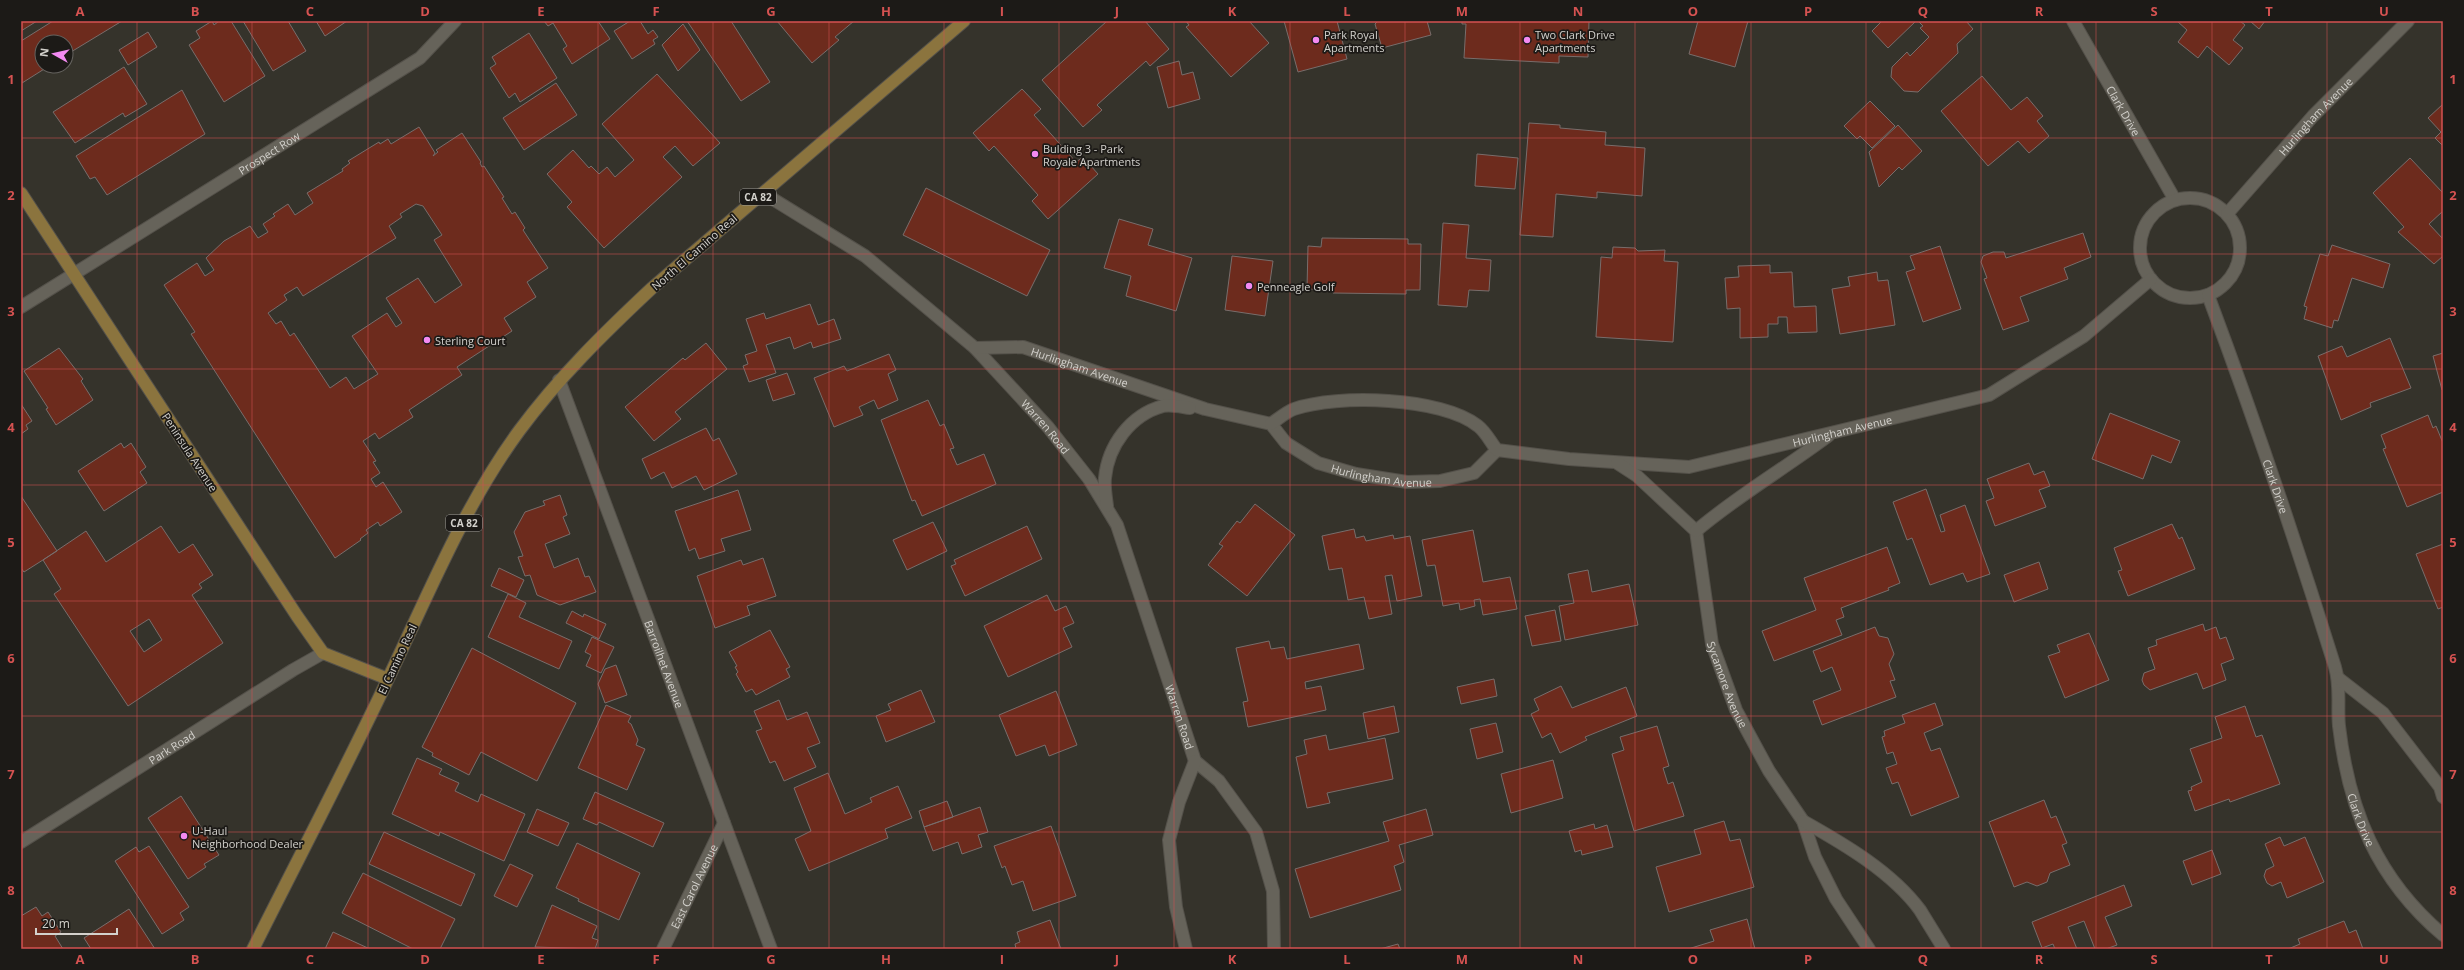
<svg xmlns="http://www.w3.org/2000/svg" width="2464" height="970" viewBox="0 0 2464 970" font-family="'Open Sans',sans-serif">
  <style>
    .building { fill: #6d2b1d; stroke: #786d6b; fill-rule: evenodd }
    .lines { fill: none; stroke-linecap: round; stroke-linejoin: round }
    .minor-casing { stroke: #54514a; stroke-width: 14 }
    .major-casing { stroke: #54514a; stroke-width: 14 }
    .minor { stroke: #66635a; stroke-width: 12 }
    .major { stroke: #8b743e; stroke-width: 12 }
    .grid { fill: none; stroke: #d55251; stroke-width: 1; stroke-opacity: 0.55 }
    .poi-dot { fill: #f38af2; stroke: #1c1a17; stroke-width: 1.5 }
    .labels { text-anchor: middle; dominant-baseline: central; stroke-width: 3.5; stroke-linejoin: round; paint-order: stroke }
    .shield { fill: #1c1a17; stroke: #9c9a96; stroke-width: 1 }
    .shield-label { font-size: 10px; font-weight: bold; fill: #d3d1cc }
    .poi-label { font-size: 11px; fill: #d3d1cc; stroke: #1c1a17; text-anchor: start }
    .street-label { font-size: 11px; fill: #d3d1cc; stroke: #1c1a17 }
    .neatline { fill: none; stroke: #d55251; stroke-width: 1.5 }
    .grid-label { font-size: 13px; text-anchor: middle; font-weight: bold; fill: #d55251 }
  </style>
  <rect width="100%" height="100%" fill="#35332b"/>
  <path class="building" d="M21,21H37L21,31Z
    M53,21H122L66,55V42H42V66H49L22,83L21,41Z
    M212,21L214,25L219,21H231L265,76L224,102L189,45L200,38L196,31Z
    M243,21H288L306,51L273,71Z
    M316,21H347L325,36Z
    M544,21H598L610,39L572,64L563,49L567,46L553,23L548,26Z
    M630,21H640L648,34L653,30L658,37L653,40L655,44L632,59L614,31Z
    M687,21H731L770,82L741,101Z
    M777,21H854L835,37L839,40L812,63Z
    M1107,21H1145L1169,49L1150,66L1146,61L1097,105L1102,110L1083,127L1042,80Z
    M1186,21H1249L1269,43L1231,77L1186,27L1189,25Z
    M1284,21H1337L1347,59L1298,72Z
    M1378,21H1427L1431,35L1382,48L1375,24Z
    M1462,21H1589L1588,57L1559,56V63L1464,58L1466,24H1462Z
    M1698,21H1748L1735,67L1689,54Z
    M1882,21H1916L1888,48L1872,31Z
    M1918,21H1966L1973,29L1957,44L1958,53L1918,92L1904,91L1891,77L1892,67L1907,52L1910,56L1929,37L1920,28L1923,26Z
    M2177,21H2240L2245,25L2233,40L2243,48L2229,65L2207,46L2198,58L2178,42L2187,30Z
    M2250,21H2265L2259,29Z
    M683,24L700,50L678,71L662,45Z
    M148,32L157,47L128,65L119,50Z
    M529,33L557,78L520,102L515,93L509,98L490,68L496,64L492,57Z
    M1179,61L1182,75L1193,72L1200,99L1168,108L1157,67Z
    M124,67L147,104L125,117L123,113L75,143L53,112Z
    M657,74L720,143L693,166L675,146L663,157L682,177L604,248L567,207L572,202L547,174L573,150L589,168L591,166L599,174L607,167L615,177L634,160L602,124Z
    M1982,76L2011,110L2027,97L2043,116L2037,121L2049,136L2029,153L2018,141L1988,166L1941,111Z
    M556,83L577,115L524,150L503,118Z
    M1022,89L1041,109L1034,115L1076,162L1083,157L1098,174L1048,219L1032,201L1038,195L994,146L989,151L973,133Z
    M182,90L205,134L107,195L95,177L90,179L76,156Z
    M1870,101L1895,126L1872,148L1860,136L1857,139L1844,126Z
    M2443,104V146L2435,138L2441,132L2428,118Z
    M1529,123L1560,125V128L1606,132L1605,145L1645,148L1642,196L1597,192V198L1556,194L1553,237L1520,235Z
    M1898,125L1922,151L1902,170L1899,167L1879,187L1869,152Z
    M419,127L435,153L433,156L438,152L436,150L462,133L481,162L480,163L482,167L484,166L504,197L502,198L512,214L515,212L525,228L523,230L548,268L527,282L536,297L504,318L512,331L457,367L462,375L409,410L413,417L379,439L375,433L363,441L376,461L373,462L380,473L371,479L376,487L383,482L402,512L380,526L378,522L366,530L368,533L360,539L361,540L335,558L191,334L195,332L164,285L197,263L205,276L214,270L206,258L224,241L250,226L258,238L268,232L263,224L275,216L273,214L288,204L295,215L313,203L307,193L343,171L342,169L350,163L348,161L379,142L380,144L388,139L391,144ZM416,204L423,206L442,235L434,240L462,285L435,303L418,278L386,298L402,323L396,327L387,313L352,336L378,374L354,389L346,377L330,388L294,333L290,336L281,321L276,324L268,313L287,300L284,295L297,287L303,296L396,238L389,226L402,217L400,214Z
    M1477,154L1518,158L1515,189L1475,186Z
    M2410,158L2443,193V211L2429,224L2443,239V256L2434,264L2398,232L2404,227L2373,193Z
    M926,188L1050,250L1027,296L903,235Z
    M1119,219L1153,229L1148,245L1192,258L1176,311L1126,296L1131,276L1104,268Z
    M1443,223L1469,225L1466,258L1491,260L1489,291L1469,290L1467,307L1438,305Z
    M2083,233L2091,257L2064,268L2068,279L2020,297L2029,321L2003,330L1984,279L1987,278L1981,262L1983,256L1993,252H2004L2006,258Z
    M1322,238L1408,239V244H1421L1420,290H1406V294L1333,293V290L1307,289L1308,246L1321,247Z
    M2332,245L2390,264L2383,288L2352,278L2338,321L2334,320L2332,328L2304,319L2307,307L2304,306L2320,254L2328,256Z
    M1940,246L1961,309L1923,322L1906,272L1915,269L1910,256Z
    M1613,247L1635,248L1638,251L1665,250L1664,261L1678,262L1673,342L1596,337L1601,257L1612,258Z
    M1232,256L1273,261L1265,316L1225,310Z
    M1770,265V273L1792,272L1794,307L1816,306L1817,332L1788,333L1787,317H1778V324H1768V337L1740,338V308L1727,309L1725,278L1739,277L1738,266Z
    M1877,272L1878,281L1888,280L1895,325L1840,334L1832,289L1850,286L1848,277Z
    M810,304L818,325L834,319L841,339L813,348L811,342L794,349L790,337L766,345L776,373L749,382L743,366L748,364L745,355L757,351L746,319L764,313L766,319Z
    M2390,338L2411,388L2370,403L2371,407L2341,420L2318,356L2342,346L2347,357Z
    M706,343L727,369L675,412L681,419L654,441L625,407L683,358L685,360Z
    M59,348L83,379L81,381L93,400L56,425L46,409L48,408L24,371Z
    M2443,353V389L2442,390L2433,356Z
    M889,354L896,370L888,374L898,400L878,409L874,400L859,407L863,415L834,427L814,378L844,366L847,371Z
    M787,373L795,394L773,401L766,380Z
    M928,400L940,426L944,424L954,448L950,449L957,465L984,454L996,484L922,516L915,500L912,501L881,420Z
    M21,404L32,421L26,425L28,429L21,434Z
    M2110,413L2180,441L2171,463L2152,455L2143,479L2092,459Z
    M2428,415L2433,428L2436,426L2443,443V492L2407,507L2383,449L2386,448L2381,435Z
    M706,428L713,441L719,438L737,474L704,490L696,476L672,488L664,472L651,479L642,459Z
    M121,443L124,448L131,443L146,467L140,472L147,483L104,511L78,471Z
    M2029,463L2034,475L2044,471L2050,486L2039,490L2046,507L1995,526L1986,501L1994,498L1987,479Z
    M1926,489L1941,532L1945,531L1940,515L1965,505L1990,574L1967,582L1963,573L1930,585L1912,538L1907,540L1893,502Z
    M738,490L751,530L721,539L725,551L699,559L695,548L689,551L675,511Z
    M560,495L567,515L563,517L570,534L545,544L554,568L578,558L585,577L589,576L596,592L560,605L537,595L530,575L525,576L518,557L523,556L514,532L525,512L545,505L543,501Z
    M21,496L57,551L24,572L21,568Z
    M1255,504L1295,535L1247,596L1208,565L1223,546L1219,544L1237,521L1240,523Z
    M933,522L947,551L907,570L893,540Z
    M2172,524L2179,539L2182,537L2195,569L2128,596L2118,571L2122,570L2114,548Z
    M161,526L179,553L193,544L213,575L199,584L202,588L192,595L223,643L128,706L54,594L61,589L43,560L86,531L106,562ZM149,619L162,640L144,652L130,631Z
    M1027,526L1042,559L965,596L951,566L956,564L954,560Z
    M1354,529L1356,538L1364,536L1366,541L1393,535L1394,539L1410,536L1422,596L1397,601L1392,575L1385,576L1392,614L1369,619L1364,597L1348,600L1342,568L1329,570L1322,536Z
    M1473,530L1483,582L1510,577L1517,609L1483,615L1480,599L1474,600L1475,606L1460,610L1459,603L1443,606L1435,565L1427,566L1422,540Z
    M2443,544V607L2438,609L2416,554Z
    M1887,547L1900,583L1888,588L1889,590L1841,608L1844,617L1836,620L1842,635L1774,661L1762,631L1816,610L1804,578Z
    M763,558L776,596L747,606L750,615L715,628L697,576L741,560L743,565Z
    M2039,562L2048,589L2014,602L2004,575Z
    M499,568L524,580L516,597L491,586Z
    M1588,570L1592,592L1629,584L1638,625L1565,640L1559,606L1574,603L1568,574Z
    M508,594L526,603L519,617L572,641L559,669L488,637Z
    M1047,595L1055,611L1066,606L1074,623L1063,628L1072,647L1008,677L984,626Z
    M1555,610L1561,641L1532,646L1525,616Z
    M572,611L583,617L584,614L606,624L599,639L566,623Z
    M2203,624L2205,631L2216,627L2220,639L2226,637L2234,659L2221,664L2226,680L2203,689L2197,673L2150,690L2144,685L2142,680L2144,673L2155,669L2148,648L2157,645L2156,640Z
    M1875,627L1879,636L1888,638L1894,654L1889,664L1895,680L1890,681L1896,697L1822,725L1813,701L1841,690L1832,667L1821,672L1813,651Z
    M770,630L790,667L786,669L790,677L756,695L752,689L746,692L736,674L738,672L735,667L737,666L729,652Z
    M2089,633L2109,680L2065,698L2048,656L2060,652L2057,645Z
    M592,637L614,647L601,673L586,666L591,655L585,652Z
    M1269,641L1271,649L1284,647L1287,659L1359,644L1364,669L1305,682L1306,689L1321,686L1326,710L1248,727L1243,702L1248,701L1236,648Z
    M472,648L576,703L537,781L481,752L469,775L432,756L433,753L422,747Z
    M616,665L627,695L605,703L598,684L605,669Z
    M1494,679L1497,696L1461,704L1457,687Z
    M1561,686L1572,708L1626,687L1637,716L1585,737L1587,740L1560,753L1551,733L1542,738L1531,714L1539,710L1534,699Z
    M921,690L935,722L886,742L876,716L891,710L888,704Z
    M1056,691L1077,745L1049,756L1045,745L1016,756L999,715Z
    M779,700L787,720L807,712L820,743L807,748L816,767L784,781L775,761L770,763L756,731L762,729L754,711Z
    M1935,703L1943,725L1924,733L1931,751L1940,748L1959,797L1911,816L1898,782L1892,784L1886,768L1897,764L1893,752L1887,754L1882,737L1885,736L1884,731L1905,723L1902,715Z
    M606,705L631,716L628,722L631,724L638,740L636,745L645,749L627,790L578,768Z
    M1394,706L1399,732L1368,739L1363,713Z
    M2245,706L2256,737L2262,735L2280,784L2230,802L2229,799L2195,811L2188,791L2192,790L2191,787L2202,782L2190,749L2222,738L2215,717Z
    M1496,723L1503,752L1477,759L1470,729Z
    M1657,726L1669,766L1663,768L1668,784L1673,782L1684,816L1634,831L1612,754L1624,750L1620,737Z
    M1326,735L1329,750L1385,738L1393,779L1327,793L1330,803L1307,808L1296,757L1307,754L1304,740Z
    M417,758L442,769L439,774L459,783L455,791L478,802L481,794L525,814L504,861L440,832L439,836L392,814Z
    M1553,760L1563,798L1511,813L1501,774Z
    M828,773L845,814L872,802L870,798L898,786L912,818L885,829L888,838L809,871L795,839L811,831L794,788Z
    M595,792L664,823L653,847L599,822L597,825L583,819Z
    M181,796L219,855L204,864L206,867L188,879L148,818Z
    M2044,800L2051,818L2056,816L2067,843L2062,845L2070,865L2050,873L2047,882L2037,886L2027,882L2014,887L1989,822Z
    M947,801L953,817L924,827L919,811Z
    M980,807L988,832L978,835L982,847L962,854L958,842L933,851L924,827Z
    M537,809L569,823L558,846L527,832Z
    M1426,809L1433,835L1399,845L1404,862L1394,866L1401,890L1310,918L1295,869L1389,841L1383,822Z
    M1724,821L1730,841L1740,839L1754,887L1669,912L1656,867L1701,854L1694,830Z
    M1594,824L1595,829L1607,825L1613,847L1582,855L1581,850L1575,852L1569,831Z
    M1051,826L1076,896L1033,911L1023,881L1012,885L1005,866L1002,868L994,846Z
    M384,832L475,874L461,906L369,864Z
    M2280,837L2284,846L2305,837L2324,882L2287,898L2281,882L2272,886L2267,883L2264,876L2266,870L2274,866L2265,844Z
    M577,843L640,873L619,920L578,901L579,899L556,888Z
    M149,846L189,907L180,913L184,920L162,934L115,861L136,847L139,852Z
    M2212,850L2221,874L2192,885L2183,861Z
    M510,864L533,875L517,907L494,896Z
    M363,873L455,919L440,949H413L342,913Z
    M2124,885L2132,906L2105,917L2117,945L2106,949H2095L2084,921L2068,927L2077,949H2055L2053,944L2042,948L2032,922Z
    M552,905L597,926L592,938L598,940L595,949L535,947Z
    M36,907L42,916L48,912L61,932L55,936L63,949H21V916Z
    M129,909L155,949H91L84,938Z
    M1747,919L1755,949H1688L1714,941L1710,930Z
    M1050,920L1061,949H1016L1015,944L1020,942L1017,932Z
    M2344,921L2349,933L2356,930L2363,949H2288L2300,944L2298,939Z
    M333,932L370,949H325Z
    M1398,944L1400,949H1380Z"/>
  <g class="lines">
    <g class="minor-casing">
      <g id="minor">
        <path id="s1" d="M2073,21L2175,200"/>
        <path id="s2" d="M763,193L865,256L975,348L1048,427L1089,479L1117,525L1195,761L1219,781L1256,832L1273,891L1274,949"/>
        <circle cx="2190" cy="248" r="50"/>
        <path id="s3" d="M2227,214L2313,116L2408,21"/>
        <path id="s4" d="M2208,295C2254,418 2296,542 2335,667C2341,687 2337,706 2339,726C2349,811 2377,879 2443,935"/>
        <path id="s5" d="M21,307L420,58L455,21"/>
        <path id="s6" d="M975,348L1023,347L1205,409L1271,424L1286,443L1318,463L1356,474L1407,482L1440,481L1474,473L1497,450"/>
        <path id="s7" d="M559,380L771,949"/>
        <path id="s8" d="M1271,424C1278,419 1286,412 1294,409C1337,394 1442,397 1478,426C1486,432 1491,443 1497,450L1569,459L1689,467L1989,395L2084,336L2151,279"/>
        <path id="s9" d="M1617,463L1637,476L1696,531L1712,644L1736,710L1769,771L1803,821L1815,857L1836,899L1869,949"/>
        <path d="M1107,506C1106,497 1104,487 1105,478C1108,446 1130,415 1163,406C1171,404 1182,407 1190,408"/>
        <path d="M1696,531C1737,496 1784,469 1828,436"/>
        <path d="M2338,678L2383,713L2440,787L2443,797"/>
        <path d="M1803,821C1844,844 1892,872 1920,910C1928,923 1936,936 1944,949"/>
        <path id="s10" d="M21,842L293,670L323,653"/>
        <path id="s11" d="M663,949L724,823"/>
        <path d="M1186,949L1176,907L1169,840L1179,802L1195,761"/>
      </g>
    </g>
    <g class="major-casing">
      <path id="major" d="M21,193L297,616L323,653L388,679
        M253,949C298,859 345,770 388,679C428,595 464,506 519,431C559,377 604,333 652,288L964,21"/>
    </g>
    <use href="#minor" class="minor"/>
    <use href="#major" class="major"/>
  </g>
  <path class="grid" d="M137,21V949M252,21V949M368,21V949M483,21V949M598,21V949M713,21V949M829,21V949M944,21V949M1059,21V949M1174,21V949M1290,21V949M1405,21V949M1520,21V949M1635,21V949M1751,21V949M1866,21V949M1981,21V949M2096,21V949M2212,21V949M2327,21V949M21,138H2443M21,254H2443M21,369H2443M21,485H2443M21,601H2443M21,716H2443M21,832H2443"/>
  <g class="poi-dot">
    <circle cx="1316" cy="40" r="4"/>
    <circle cx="1527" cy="40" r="4"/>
    <circle cx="1035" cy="154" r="4"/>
    <circle cx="1249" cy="286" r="4"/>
    <circle cx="427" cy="340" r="4"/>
    <circle cx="184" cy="836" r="4"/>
  </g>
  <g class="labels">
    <g class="shield">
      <rect x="740" y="189" width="36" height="16" rx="3"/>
      <rect x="446" y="515" width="36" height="16" rx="3"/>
    </g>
    <g class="shield-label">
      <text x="758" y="197">CA 82</text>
      <text x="464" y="523">CA 82</text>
    </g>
    <g class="poi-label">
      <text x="1324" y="34">Park Royal<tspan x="1324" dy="13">Apartments</tspan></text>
      <text x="1535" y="34">Two Clark Drive<tspan x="1535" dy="13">Apartments</tspan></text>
      <text x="1043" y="148">Bulding 3 - Park<tspan x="1043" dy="13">Royale Apartments</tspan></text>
      <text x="1257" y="286">Penneagle Golf</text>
      <text x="435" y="340">Sterling Court</text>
      <text x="192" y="830">U-Haul<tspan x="192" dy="13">Neighborhood Dealer</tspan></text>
    </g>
    <g class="street-label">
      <text stroke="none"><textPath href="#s1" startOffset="103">Clark Drive</textPath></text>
      <text stroke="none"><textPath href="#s3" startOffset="132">Hurlingham Avenue</textPath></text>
      <text stroke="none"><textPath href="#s5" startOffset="292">Prospect Row</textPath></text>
      <text transform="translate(694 252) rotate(-41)">North El Camino Real</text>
      <text stroke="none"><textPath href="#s6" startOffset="108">Hurlingham Avenue</textPath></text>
      <text stroke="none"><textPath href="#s2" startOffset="369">Warren Road</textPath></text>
      <text stroke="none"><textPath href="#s8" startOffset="598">Hurlingham Avenue</textPath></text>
      <text transform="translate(190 452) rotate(57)">Peninsula Avenue</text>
      <text stroke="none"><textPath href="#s6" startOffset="435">Hurlingham Avenue</textPath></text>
      <text stroke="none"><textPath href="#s4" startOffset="203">Clark Drive</textPath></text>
      <text transform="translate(397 659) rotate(-65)">El Camino Real</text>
      <text stroke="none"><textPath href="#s7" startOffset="303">Barroilhet Avenue</textPath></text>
      <text stroke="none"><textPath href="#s9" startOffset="262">Sycamore Avenue</textPath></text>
      <text stroke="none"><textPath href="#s2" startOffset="693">Warren Road</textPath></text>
      <text stroke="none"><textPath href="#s10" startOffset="178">Park Road</textPath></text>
      <text stroke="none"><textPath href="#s4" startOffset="549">Clark Drive</textPath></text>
      <text stroke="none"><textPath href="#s11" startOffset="70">East Carol Avenue</textPath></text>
    </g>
  </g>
  <rect width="2464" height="970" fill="none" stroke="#1c1a17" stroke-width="44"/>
  <g transform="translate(54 54) rotate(278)"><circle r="19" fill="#1c1a17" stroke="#65635f"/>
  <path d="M0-3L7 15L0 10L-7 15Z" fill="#f38af2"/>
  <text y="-6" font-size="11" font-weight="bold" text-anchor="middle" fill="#d3d1cc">N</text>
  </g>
  <path d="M36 928v6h81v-6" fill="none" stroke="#d3d1cc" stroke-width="2"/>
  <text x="42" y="928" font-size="12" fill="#d3d1cc" stroke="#1c1a17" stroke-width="3" paint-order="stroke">20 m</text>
  <rect x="22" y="22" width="2420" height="926" class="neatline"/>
  <g class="grid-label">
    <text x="80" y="16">A</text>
    <text x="195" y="16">B</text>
    <text x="310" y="16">C</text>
    <text x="425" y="16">D</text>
    <text x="541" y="16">E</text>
    <text x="656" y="16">F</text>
    <text x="771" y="16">G</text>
    <text x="886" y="16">H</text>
    <text x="1002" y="16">I</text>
    <text x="1117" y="16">J</text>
    <text x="1232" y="16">K</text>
    <text x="1347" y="16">L</text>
    <text x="1462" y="16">M</text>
    <text x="1578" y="16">N</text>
    <text x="1693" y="16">O</text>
    <text x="1808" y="16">P</text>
    <text x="1923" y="16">Q</text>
    <text x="2039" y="16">R</text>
    <text x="2154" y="16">S</text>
    <text x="2269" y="16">T</text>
    <text x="2384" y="16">U</text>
    <text x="11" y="84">1</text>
    <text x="2453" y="84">1</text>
    <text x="11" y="200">2</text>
    <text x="2453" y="200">2</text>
    <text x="11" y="316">3</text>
    <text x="2453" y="316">3</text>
    <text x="11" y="432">4</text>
    <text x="2453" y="432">4</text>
    <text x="11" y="547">5</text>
    <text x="2453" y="547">5</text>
    <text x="11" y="663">6</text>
    <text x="2453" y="663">6</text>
    <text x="11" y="779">7</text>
    <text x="2453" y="779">7</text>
    <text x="11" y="895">8</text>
    <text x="2453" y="895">8</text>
    <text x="80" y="964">A</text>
    <text x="195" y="964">B</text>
    <text x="310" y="964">C</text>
    <text x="425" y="964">D</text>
    <text x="541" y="964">E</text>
    <text x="656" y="964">F</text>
    <text x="771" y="964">G</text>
    <text x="886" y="964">H</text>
    <text x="1002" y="964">I</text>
    <text x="1117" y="964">J</text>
    <text x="1232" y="964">K</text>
    <text x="1347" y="964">L</text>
    <text x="1462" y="964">M</text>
    <text x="1578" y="964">N</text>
    <text x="1693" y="964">O</text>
    <text x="1808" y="964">P</text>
    <text x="1923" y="964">Q</text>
    <text x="2039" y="964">R</text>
    <text x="2154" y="964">S</text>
    <text x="2269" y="964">T</text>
    <text x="2384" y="964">U</text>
  </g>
</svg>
